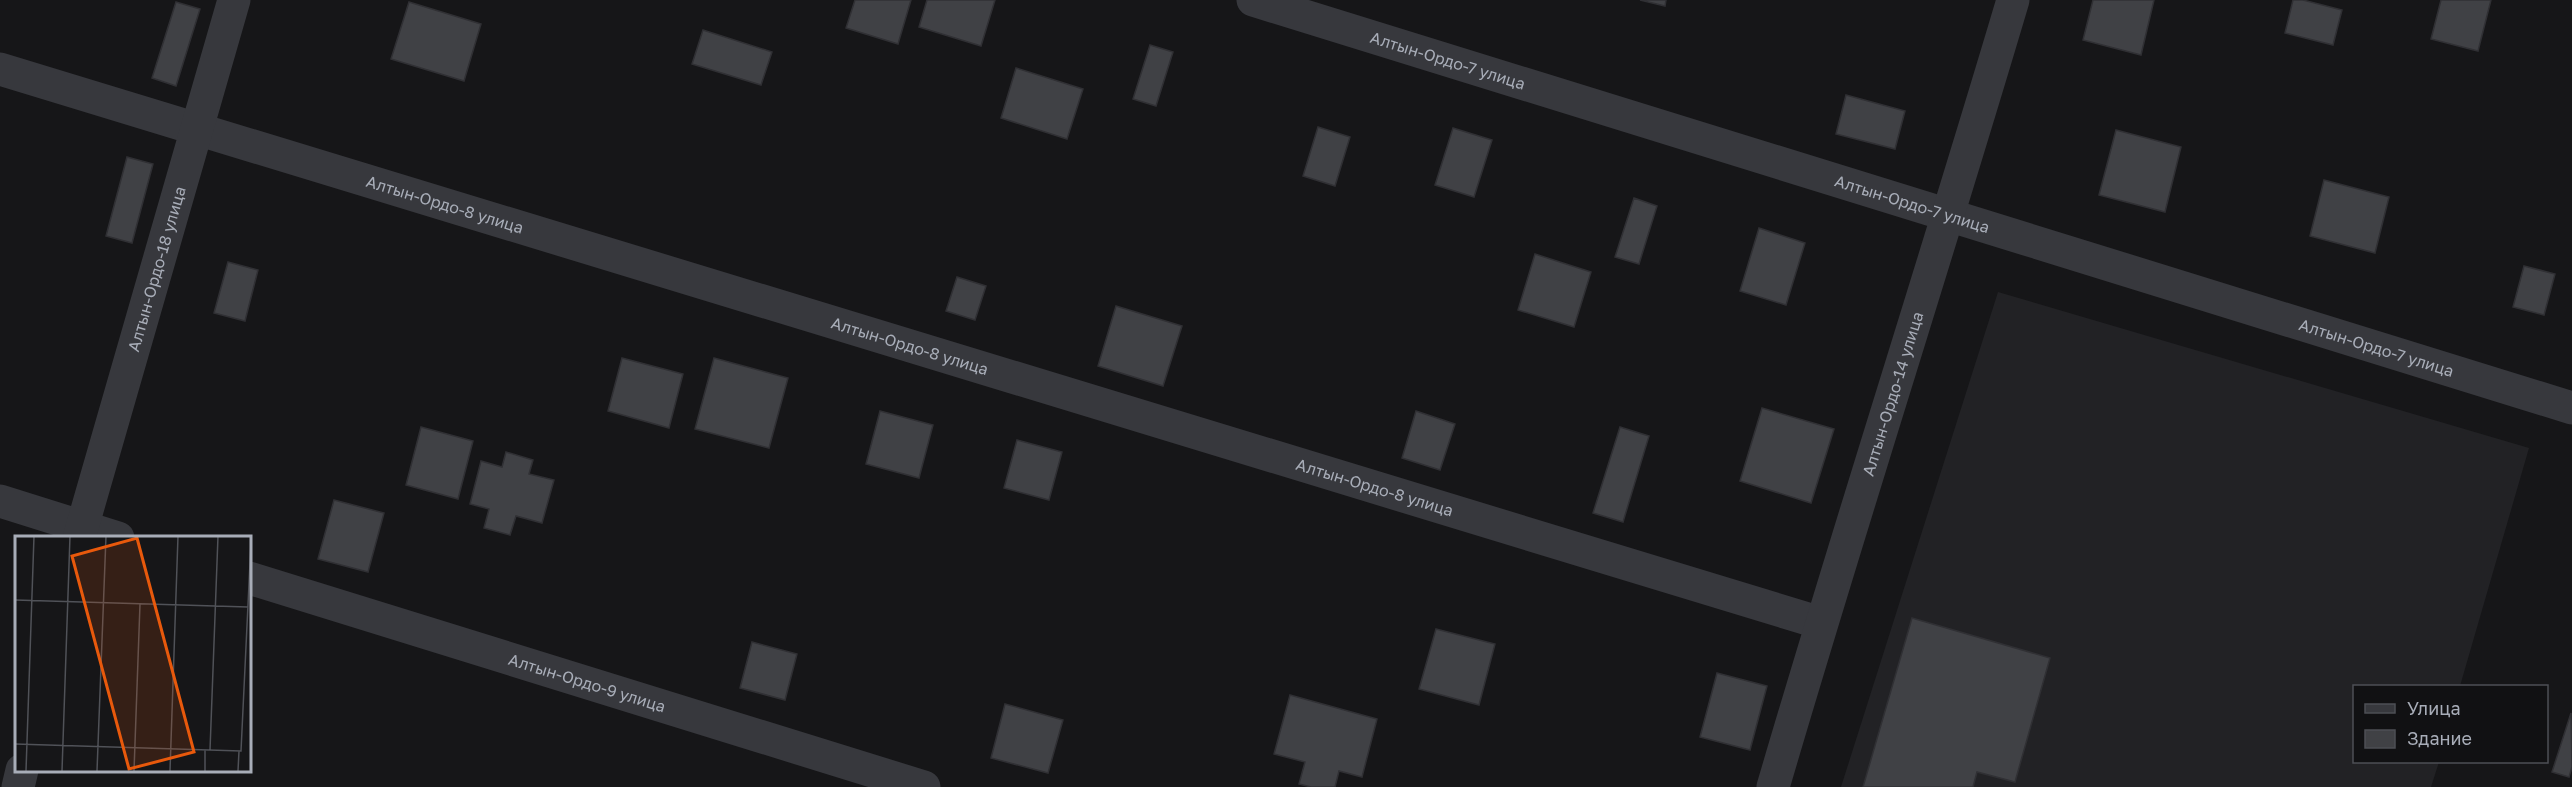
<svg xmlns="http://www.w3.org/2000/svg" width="2572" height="787" viewBox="0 0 2572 787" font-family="'Golos Text',sans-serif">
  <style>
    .built { fill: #222225 }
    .building { fill: #404145; stroke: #303034; stroke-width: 1.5 }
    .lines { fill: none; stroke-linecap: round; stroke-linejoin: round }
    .minor { stroke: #37383d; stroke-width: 33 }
    .labels { text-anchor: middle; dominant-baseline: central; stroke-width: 5; stroke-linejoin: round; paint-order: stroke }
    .street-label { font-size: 16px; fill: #a8adb8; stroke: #111113 }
    .inset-road { fill: none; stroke: #505258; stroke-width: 1.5 }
    .view { fill: #e8590c; fill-opacity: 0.15; stroke: #e8590c; stroke-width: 3 }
    .inset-edge { fill: none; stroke: #a8adb8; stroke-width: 3 }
  </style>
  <rect width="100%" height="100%" fill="#161618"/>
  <path class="built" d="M1998,292L2529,448L2460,686H2354V762H2439L2431,787H1841Z"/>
  <path class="building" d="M855,0H911L898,44L846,28Z
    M927,0H995L981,46L919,27Z
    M1640,0H1666L1665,6Z
    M2093,0H2154L2141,55L2083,40Z
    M2293,0H2303L2342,10L2333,45L2285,33Z
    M2441,0H2491L2478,51L2431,39Z
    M176,2L200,9L176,86L152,78Z
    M409,2L481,24L464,81L391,59Z
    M703,30L772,52L761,85L692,64Z
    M1150,45L1173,52L1156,106L1133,99Z
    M1016,68L1083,89L1067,139L1001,118Z
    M1846,95L1905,111L1895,149L1836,134Z
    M1318,127L1350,137L1335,186L1303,176Z
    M1453,128L1492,140L1474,197L1435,185Z
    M2116,130L2181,147L2165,212L2099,195Z
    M127,157L153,164L132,243L106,236Z
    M2324,180L2389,197L2375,253L2310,236Z
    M1634,198L1657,206L1639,264L1615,257Z
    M1759,228L1805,243L1786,305L1740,291Z
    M1535,254L1591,272L1574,327L1518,310Z
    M228,262L258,270L245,321L214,313Z
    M2524,266L2555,274L2544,315L2513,307Z
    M957,277L986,286L975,320L946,311Z
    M1116,306L1182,326L1163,386L1098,366Z
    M622,358L683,374L669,428L608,411Z
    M714,358L788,378L769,448L695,429Z
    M1762,408L1834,429L1811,503L1740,481Z
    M880,411L933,425L919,478L866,464Z
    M1416,411L1455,424L1440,470L1402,458Z
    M421,427L473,441L458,499L406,485Z
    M1620,427L1649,436L1623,522L1593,513Z
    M1017,440L1062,452L1049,500L1004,488Z
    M506,452L533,460L529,474L554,480L542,523L516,516L510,535L484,528L489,509L470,504L481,461L502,467Z
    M334,500L384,513L368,572L318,559Z
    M1912,618L2050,658L2015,782L1977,772L1973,787H1863Z
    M1436,629L1495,644L1479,705L1419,689Z
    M752,642L797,654L785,700L740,688Z
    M1717,673L1767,686L1750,750L1700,737Z
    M1290,695L1377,719L1362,777L1339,771L1335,787H1311L1299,784L1305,762L1274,754Z
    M1005,704L1063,720L1048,773L991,758Z
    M2571,713L2572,767L2569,777L2552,772Z"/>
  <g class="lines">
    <g class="minor">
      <path id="s1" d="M1253,0L2572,408"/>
      <path id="s2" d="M0,69L1821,623"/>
      <path d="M0,501L118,538"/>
      <path id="s3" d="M79,538L234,0"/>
      <path id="s4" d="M249,578L924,787"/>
      <path d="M18,787L22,770"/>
      <path id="s5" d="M1773,787C1850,524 1935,263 2013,0"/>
    </g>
  </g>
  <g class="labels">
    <g class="street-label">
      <text stroke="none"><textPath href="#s1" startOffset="204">Алтын-Ордо-7 улица</textPath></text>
      <text stroke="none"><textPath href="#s1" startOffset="690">Алтын-Ордо-7 улица</textPath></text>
      <text stroke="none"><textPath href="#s2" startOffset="465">Алтын-Ордо-8 улица</textPath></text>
      <text stroke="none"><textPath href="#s3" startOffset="280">Алтын-Ордо-18 улица</textPath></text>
      <text stroke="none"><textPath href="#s2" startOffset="951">Алтын-Ордо-8 улица</textPath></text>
      <text stroke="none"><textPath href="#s1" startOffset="1176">Алтын-Ордо-7 улица</textPath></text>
      <text stroke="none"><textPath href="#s5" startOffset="411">Алтын-Ордо-14 улица</textPath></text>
      <text stroke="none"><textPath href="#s2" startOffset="1437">Алтын-Ордо-8 улица</textPath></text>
      <text stroke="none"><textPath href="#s4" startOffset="354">Алтын-Ордо-9 улица</textPath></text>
    </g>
  </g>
  <g transform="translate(15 536)">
    <rect width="236" height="236" fill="#161618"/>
    <path class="inset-road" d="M0,64L233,71M0,208L226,215L236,6M195,214L203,0M11,235L19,0M47,235L55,0M82,235L91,0M119,235L125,68M155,235L163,0M190,235V214M223,235L224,215"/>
    <path class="view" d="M122,2L179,216L114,233L57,20Z"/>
    <rect width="236" height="236" class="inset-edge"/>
  </g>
  <rect x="2353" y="685" width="195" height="78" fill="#111113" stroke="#4d4f55" stroke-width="1.5"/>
  <rect x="2365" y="704" width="30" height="9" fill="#37383d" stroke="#4d4f55" stroke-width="1.5"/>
  <text x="2407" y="715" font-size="18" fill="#a8adb8">Улица</text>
  <rect x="2365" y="730" width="30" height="18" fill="#404145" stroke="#4d4f55" stroke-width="1.5"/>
  <text x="2407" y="745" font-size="18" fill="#a8adb8">Здание</text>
</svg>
